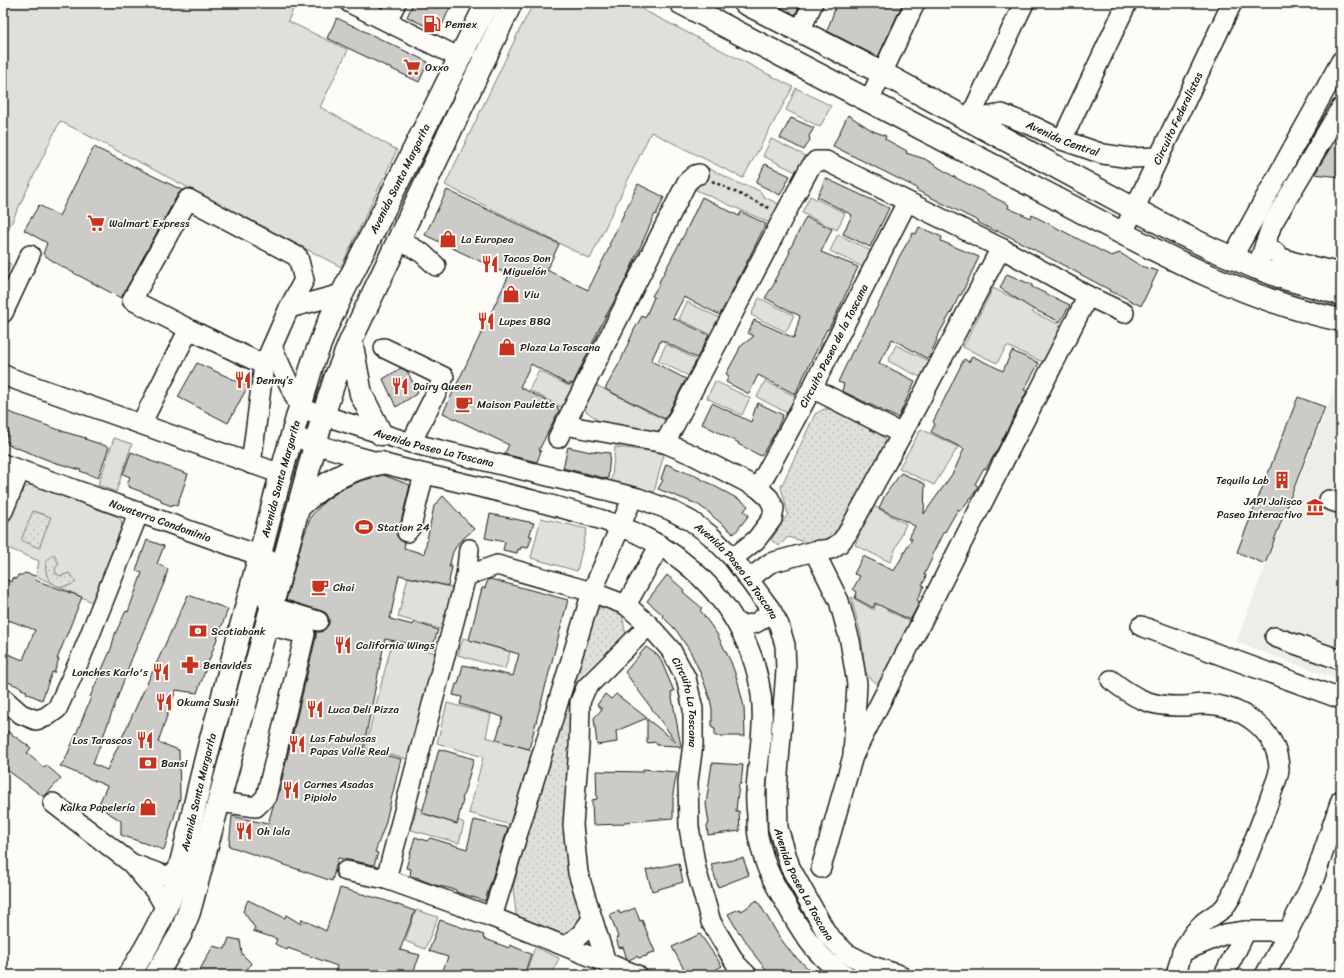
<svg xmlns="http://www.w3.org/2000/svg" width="1344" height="978" viewBox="0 0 1344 978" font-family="Sriracha,sans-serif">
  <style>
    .built { fill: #eeede9 }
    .green { fill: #e0dfdb; stroke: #7e7e7c }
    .park { fill: url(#park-dots); stroke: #7e7e7c }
    .building { fill: #cccbc8; stroke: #1c1c1c }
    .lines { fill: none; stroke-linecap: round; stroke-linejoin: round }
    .minor-casing { stroke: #1c1c1c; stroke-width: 22 }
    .major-casing { stroke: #1c1c1c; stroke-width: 25 }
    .path { stroke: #1c1c1c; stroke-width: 2.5; stroke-dasharray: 3 3; stroke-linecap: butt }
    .minor { stroke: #fdfcf7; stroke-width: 19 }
    .major { stroke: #fdfcf7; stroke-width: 22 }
    .labels { text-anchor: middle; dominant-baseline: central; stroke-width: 3.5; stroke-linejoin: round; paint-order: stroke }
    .poi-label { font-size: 11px; fill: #1c1c1c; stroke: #fdfcf7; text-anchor: start }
    .street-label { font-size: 11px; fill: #1c1c1c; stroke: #fdfcf7 }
  </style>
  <defs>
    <pattern id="park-dots" width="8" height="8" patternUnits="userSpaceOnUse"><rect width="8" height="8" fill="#e0dfdb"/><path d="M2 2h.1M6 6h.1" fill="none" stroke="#c0bfbb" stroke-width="1.8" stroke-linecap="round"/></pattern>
  </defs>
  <rect width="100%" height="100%" fill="#fdfcf7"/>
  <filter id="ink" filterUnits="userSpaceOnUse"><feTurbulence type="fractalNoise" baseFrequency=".025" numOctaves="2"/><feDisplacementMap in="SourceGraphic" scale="8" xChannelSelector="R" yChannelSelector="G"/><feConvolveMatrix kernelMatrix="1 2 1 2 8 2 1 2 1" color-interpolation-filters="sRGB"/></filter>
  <g filter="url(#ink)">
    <path class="built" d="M1341,372V681L1236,642Z"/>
    <path class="green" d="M3,3H296L288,21L348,50L320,107L397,150L341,267L60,121L3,240Z
      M539,3H630L793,87L743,178L651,132L590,259L445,185L518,33L531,8Z
      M796,88L831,106L820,127L786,110Z
      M771,139L806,156L798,173L763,156Z
      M708,168L742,185L749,186L760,191L764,197L781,205L772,224L696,190Z
      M810,196L845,213L837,230L802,213Z
      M838,234L873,252L865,268L830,251Z
      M3,260L11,264L3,279Z
      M993,288L1034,308L1032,312L1065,327L1045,363L1007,346L997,363L963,347Z
      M759,298L794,315L786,332L751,315Z
      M687,302L722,319L714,336L679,319Z
      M666,344L701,362L693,378L658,361Z
      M896,345L931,362L922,378L888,361Z
      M539,371L569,386L570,384L575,386L565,409L529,390Z
      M715,381L750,398L742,415L707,398Z
      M765,381L797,397L789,414L757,397Z
      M594,384L671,423L667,434L599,421L586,411L585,405Z
      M921,429L958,447L934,485L899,468Z
      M114,438L132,444L116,492L98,485Z
      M615,447L650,451L664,454L654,492L611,486Z
      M33,485L117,516L121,520L122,527L92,602L36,576L39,561L3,546V536L22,491L27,486Z
      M872,505L906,524L890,562L855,545Z
      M541,518L587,529L577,571L531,558Z
      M408,577L454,588L444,630L398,617Z
      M882,586L888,605L887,610L913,623L888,682L879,684L870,679L865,671L861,635L851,597L874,610Z
      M463,638L504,650L511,649L505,669L458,655Z
      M392,642L436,653L407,759L365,748Z
      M447,703L491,714L486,737L535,751L511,825L469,813L483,757L437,743Z
      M417,807L422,809L421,813L457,824L458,820L464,823L459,843L411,830Z
      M416,910L438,917L425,949L405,941Z
      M535,947L559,958L552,975H525Z"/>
    <path class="park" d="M824,409H837L878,433L888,442L838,535L815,545L788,537L779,546L771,540L788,514L781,487L815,414Z
      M33,511L51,517L39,548L21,540Z
      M54,554L59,564L55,569L56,574L61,576L69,573L76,582C57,594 43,581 46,561Z
      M604,605L622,614L626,636L585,676L566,801L582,926L570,938L517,922L513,887L582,638L591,614Z"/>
    <path class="building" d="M413,3H452L439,32L407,17Z
      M772,3H801L795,15Z
      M837,3H903L878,57L827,31Z
      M337,18L428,62L419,82L327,38Z
      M848,115L873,131L886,136L885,139L907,151L906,153L925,159L956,178L1009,205L1008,208L1031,218L1032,215L1111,256L1120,253L1141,266L1158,271L1141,306L1120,295L1109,291L1110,290L997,230V232L977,222L978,221L916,190L917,188L833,146Z
      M791,118L814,128L809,136L810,140L804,150L780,138Z
      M1341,130V177L1315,174L1320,165Z
      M94,147L182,190L178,194L121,298L57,264L43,254L47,243L24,230L39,205L59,216Z
      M765,164L790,176L780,195L756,183Z
      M825,178L889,208L870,247L843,234L852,215L817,197L822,187Z
      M638,184L664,197L656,215L655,214L624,283L601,325L573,384L570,383L569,385L531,364L520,387L558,407V409L559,410L539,450L541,451L537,462L504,454L509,445L443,413L509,275L425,235L447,190L559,244L547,270L588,290L610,246L609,245Z
      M702,197L739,216L741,212L766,224L720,315L684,297L673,318L709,335L697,358L661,340L651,361L686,379L665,419L605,389L621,360L634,330L642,316L645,318L654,297L652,296L660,283L659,282L685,233Z
      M806,217L832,229L821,252L858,267L837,313L828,330L827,329L795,394L758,375L749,394L726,382L729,376L726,374L738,352L740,347L754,336L748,333L754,320L794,338L800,316L765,298L776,281H774L781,268H782L790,252L789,251Z
      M919,227L942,237L941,241L979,257L961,295H959L953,309L936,339L937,340L928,359L892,339L879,363L915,381L898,418L842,391L844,384L838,382L853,350L854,351L881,299L899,257L913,233L916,234Z
      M1007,274L1032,285V287L1070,305L1060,322L1031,308L1000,288Z
      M1012,351L1039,363L1024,390L1027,391L997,450L986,469L984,468L975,484L978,486L973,495L960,511L958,509L945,532L944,531L932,555L933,556L924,575H926L925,580L922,585L924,586L917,600L920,602L910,620L875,603L873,608L855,598L857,592L853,589L860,576L854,574L863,556L894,571L912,539L909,538L915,526L879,508L885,495L901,473L925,484L924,514L953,473L964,449L931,432L935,424L933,422L964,359L969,362L972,356L1003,371Z
      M197,363L248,386L228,423L178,397Z
      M401,368L407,371L418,393L396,407L383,379Z
      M1298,397L1325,407L1265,564L1237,552Z
      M712,403L751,422L755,409L758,403L783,415L775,433L761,456L738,444L739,443L702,424Z
      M3,410L68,433L86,438L85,439L109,447L98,478L80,471L81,470L53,462L7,444L9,442L5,441L9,430L3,429Z
      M568,447L591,452V451L610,453L608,479L563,468Z
      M131,452L149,459L148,460L188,474L177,506L173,504L172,506L161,502V499L129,487L130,486L127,485L130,477L123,474Z
      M666,464L692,475V474L742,501L748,506L744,511L749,515L734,534L710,514V513L697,504L658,489L663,480L661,479Z
      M383,475L410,485L401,522L396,531L397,536L400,540L405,543L404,548L424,554L434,506L443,496L474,529L458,543L453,552L449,567H452L448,586L399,575L390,619L413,625L414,622L438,630L432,648L385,639L363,750L401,759L385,825L375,852L378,853L374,865L338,858L332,881L229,846L232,816L268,824L273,806L277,800L316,637V632H321L325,629L329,624V618L326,613L322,611L286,600L302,541L311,516L325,501L342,489L361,481Z
      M490,514L534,523L529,536H532L528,548L521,547L520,550L518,549L517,553L503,550L505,542L485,538Z
      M147,540L164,546L157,564L168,569L164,583L132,658L93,764L107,770L188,595L228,609L197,693L176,690L158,742L179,750L180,798L164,850L121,835V821L98,806L107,786L60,766L65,760L80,725L91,697H90L111,649L115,634L126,611L128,612L142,573L136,570Z
      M25,573L36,576L35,580L82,597L57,659H59L54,673L52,672L42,700L26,693L27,691L21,689L22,688L3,680V652L23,660L35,630L3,618V578L11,582L12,578L17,579L18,575H22Z
      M667,575L684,590L683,592L702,608L700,610L717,634L731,662L738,682L744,707L745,736H715V729L712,728V709L710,699L701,674L690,651L676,630L662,616L663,615L647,601Z
      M490,579L568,600L529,749L496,740L503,717L460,704L462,697L453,695L456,684H458L463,665L513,676L519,654L469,640L482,588H485L488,580Z
      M646,647L659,656L674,691L671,692L681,746L680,748L679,746L657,745L656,742L647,743V719L676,742L625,672Z
      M605,694L611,699L616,694L647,718L616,731L617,742L597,745L594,718L602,709L597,705Z
      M3,728L31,748L27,753L44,768L46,765L61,778L44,797L3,767Z
      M439,749L474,759L462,800H463L457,824L422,813Z
      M712,763L743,765L741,784H739L736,811H739L740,831L708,835L707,825L709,824L706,804Z
      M643,769L677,772L673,793V818L624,822L623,824L593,825L592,800L597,799L596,771L643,772Z
      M474,820L508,828L485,901L456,892V890L435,885L419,879V878L410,876L411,869L406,868L415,837L427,841L430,838L467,849Z
      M743,858L749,875L718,887L711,864Z
      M679,863L683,882L652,891L646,870Z
      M340,888L384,900L415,911L400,950L420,955L412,975H334L337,966L288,948L287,950L275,944L277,939L253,931L255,928L243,911L248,900L285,918L286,915L301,924L302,919L326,931Z
      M757,900L780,938L793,955L816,975H770L756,957L740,932L739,933L728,914L739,909L742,911Z
      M635,908L640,921L642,920L655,952L647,954V956L638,958L637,956L629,960L627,959L623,947L619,948L616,938L618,937L610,914L619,911L620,914Z
      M440,920L484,935L483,938L509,948L510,945L531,954L524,975H441L448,957L429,951Z
      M700,934L722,966L706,975H687L672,947Z
      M229,938L240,940L242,954L251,963L244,975H197L213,946L225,949Z"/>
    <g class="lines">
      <g class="minor-casing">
        <g id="minor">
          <path d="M350,3L460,58"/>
          <path d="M387,21L396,3"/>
          <path d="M800,31L813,3"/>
          <path d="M869,101L915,3"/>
          <path id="s1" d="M969,120L1002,114L1033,126L1062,140L1103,154L1130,158L1159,157"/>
          <path d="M969,120L1024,3"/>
          <path d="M1062,140L1127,3"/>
          <path id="s2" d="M1123,233L1232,3"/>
          <path d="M399,240L422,253L436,266"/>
          <path d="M1265,244L1282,258L1294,262L1341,273"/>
          <path d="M1232,258L1341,61"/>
          <path d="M1257,268L1272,224L1341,108"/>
          <path d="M289,308L342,294"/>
          <path d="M3,313L30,255"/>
          <path id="s3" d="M272,347L300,408L411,443L638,498L670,510L691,521L710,535L733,558L771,610L779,625L785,645L786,670L777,787L778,828L790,867L827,934L846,953L869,965L900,975"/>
          <path d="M384,348L444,377L411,443"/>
          <path d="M3,374L8,377L281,474"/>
          <path d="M812,388L902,434"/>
          <path d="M141,424L189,329"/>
          <path d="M564,425L665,443L693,455L758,488L769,498L774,508L772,519L756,540L733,558"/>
          <path d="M292,436C370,464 452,479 532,500C584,514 639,526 682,561C732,600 766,662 762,726C761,748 757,770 756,792C755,801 757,810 757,819C757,824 757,830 758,836C761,848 764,863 770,874C776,888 784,900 791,913C805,938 821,961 846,975"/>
          <path d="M558,438L687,182L695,175L699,174"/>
          <path d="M665,443L784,216L809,169L816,161H826L1001,248L1088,296L1124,313"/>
          <path id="s4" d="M3,464L266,558L270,561C273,575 258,596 272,607L318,621"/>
          <path d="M251,464L264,365L289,308L304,280L298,257L188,199L132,300L189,329L264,365"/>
          <path id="s5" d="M758,488L812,388L907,202"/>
          <path d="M1329,500L1341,504"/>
          <path d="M3,511L20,470"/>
          <path d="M407,532L411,527L424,474"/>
          <path d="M814,551L839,601L850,641L857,684L853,756L821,868"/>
          <path id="s6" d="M466,576L497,565L592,592L626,605L649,625L671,650L686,678L693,709V744L688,782L689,827L696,869L711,922L736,964L747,975"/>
          <path d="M749,579L770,563L814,551L831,549L840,543L847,534L902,434L1001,248"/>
          <path d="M626,605L660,545"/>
          <path d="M737,624C754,627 760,622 771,610"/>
          <path d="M1141,626L1341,699"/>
          <path d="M1275,637L1341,660"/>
          <path d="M1111,680C1135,699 1151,707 1183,706C1190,706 1197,704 1204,704C1241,705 1278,730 1279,769C1279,776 1274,786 1272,792C1260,828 1245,863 1231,897L1224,908L1204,922L1193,934L1182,952L1176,975"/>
          <path d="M3,698L21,714L36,720L46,717L57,709L81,657L139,512"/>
          <path d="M853,756L1088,296"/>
          <path d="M219,802L256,807L266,797L305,634L267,625"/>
          <path d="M53,803L131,863L157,893L165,907"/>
          <path d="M133,864L163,875H178"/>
          <path d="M346,871L386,879L492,917L637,975"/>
          <path d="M386,879L466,576L469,549"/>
          <path d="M492,917L592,592L633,497"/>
          <path d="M567,946L582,933L592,919"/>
          <path d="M1182,952L1225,934L1246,931H1288"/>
          <path d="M606,962L578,873L573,825L579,747L580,702L586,688L649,625"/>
          <path d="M1224,975L1246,931"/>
          <path d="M1265,975L1282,944L1314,879L1341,800"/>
        </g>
      </g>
      <g class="major-casing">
        <g id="major">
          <path d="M681,3C802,66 923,129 1044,192C1138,241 1237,299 1341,320"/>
          <path d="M745,3L882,73L1175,231L1212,249L1257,268L1287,279L1341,294"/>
          <path d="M351,340L361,394L381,434"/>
          <path d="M299,507C323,484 347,468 381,463"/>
          <path id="s7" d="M129,975C150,943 168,910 178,874C193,820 202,765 219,711L281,474L313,362L327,326L342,294L487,3"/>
          <path d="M156,975L180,935L189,912L323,416L335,379L351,340L511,3"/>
        </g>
      </g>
      <path class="path" d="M712,181L771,209"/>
      <use href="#minor" class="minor"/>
      <use href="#major" class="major"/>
    </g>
  </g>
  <defs>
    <g id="fuel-bare" transform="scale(1.38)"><path d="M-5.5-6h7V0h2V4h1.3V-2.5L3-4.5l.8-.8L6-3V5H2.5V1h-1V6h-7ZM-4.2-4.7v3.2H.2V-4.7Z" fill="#c8321e" stroke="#fdfcf7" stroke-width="2.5" paint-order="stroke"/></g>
    <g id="supermarket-bare" transform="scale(1.38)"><path d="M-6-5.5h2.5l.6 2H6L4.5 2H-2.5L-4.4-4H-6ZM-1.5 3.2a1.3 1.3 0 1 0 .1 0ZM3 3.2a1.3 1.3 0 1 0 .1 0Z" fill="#c8321e" stroke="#fdfcf7" stroke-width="2.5" paint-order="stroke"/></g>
    <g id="shop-bare" transform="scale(1.38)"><path d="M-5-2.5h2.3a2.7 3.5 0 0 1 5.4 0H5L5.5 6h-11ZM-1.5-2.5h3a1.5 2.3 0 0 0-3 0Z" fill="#c8321e" stroke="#fdfcf7" stroke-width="2.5" paint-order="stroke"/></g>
    <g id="restaurant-bare" transform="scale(1.38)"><path d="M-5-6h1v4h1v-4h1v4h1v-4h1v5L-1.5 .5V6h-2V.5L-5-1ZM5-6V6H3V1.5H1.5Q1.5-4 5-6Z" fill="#c8321e" stroke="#fdfcf7" stroke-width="2.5" paint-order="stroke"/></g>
    <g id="cafe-bare" transform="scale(1.38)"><path d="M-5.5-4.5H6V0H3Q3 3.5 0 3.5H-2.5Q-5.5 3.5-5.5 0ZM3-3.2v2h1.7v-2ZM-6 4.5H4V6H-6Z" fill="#c8321e" stroke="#fdfcf7" stroke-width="2.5" paint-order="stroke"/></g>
    <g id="building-bare" transform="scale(1.38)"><path d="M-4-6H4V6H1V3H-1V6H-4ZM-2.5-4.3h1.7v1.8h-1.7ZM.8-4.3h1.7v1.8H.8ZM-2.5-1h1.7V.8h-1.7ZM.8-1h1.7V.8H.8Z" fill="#c8321e" stroke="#fdfcf7" stroke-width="2.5" paint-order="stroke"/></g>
    <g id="museum-bare" transform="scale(1.38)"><path d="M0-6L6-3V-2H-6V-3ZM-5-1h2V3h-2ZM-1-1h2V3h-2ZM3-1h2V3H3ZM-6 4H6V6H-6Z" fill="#c8321e" stroke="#fdfcf7" stroke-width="2.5" paint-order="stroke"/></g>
    <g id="stadium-bare" transform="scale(1.38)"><path d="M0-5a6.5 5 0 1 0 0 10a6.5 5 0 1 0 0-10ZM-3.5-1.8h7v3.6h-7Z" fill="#c8321e" stroke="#fdfcf7" stroke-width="2.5" paint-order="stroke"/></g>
    <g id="bank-bare" transform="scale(1.38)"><path d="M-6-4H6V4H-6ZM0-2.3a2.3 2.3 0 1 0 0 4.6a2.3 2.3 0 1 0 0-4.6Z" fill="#c8321e" stroke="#fdfcf7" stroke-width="2.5" paint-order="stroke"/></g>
    <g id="pharmacy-bare" transform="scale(1.38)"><path d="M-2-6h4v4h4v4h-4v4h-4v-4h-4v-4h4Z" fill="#c8321e" stroke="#fdfcf7" stroke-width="2.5" paint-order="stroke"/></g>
  </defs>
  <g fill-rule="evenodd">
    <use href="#fuel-bare" x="432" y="24"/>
    <use href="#supermarket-bare" x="412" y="67"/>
    <use href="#supermarket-bare" x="96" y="223"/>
    <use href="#shop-bare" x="448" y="239"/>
    <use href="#restaurant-bare" x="490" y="264"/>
    <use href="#shop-bare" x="511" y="294"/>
    <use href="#restaurant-bare" x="486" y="321"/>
    <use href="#shop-bare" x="507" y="347"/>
    <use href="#restaurant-bare" x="243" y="380"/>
    <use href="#restaurant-bare" x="400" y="386"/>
    <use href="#cafe-bare" x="464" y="404"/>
    <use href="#building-bare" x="1282" y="480"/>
    <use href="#museum-bare" x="1315" y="507"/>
    <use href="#stadium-bare" x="364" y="527"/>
    <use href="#cafe-bare" x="320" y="587"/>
    <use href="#bank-bare" x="198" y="631"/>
    <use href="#restaurant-bare" x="343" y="645"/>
    <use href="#pharmacy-bare" x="190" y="665"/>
    <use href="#restaurant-bare" x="161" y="672"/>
    <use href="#restaurant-bare" x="164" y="702"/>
    <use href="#restaurant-bare" x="315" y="709"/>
    <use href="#restaurant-bare" x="145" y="740"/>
    <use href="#restaurant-bare" x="297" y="744"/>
    <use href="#bank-bare" x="148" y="763"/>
    <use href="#restaurant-bare" x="291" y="790"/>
    <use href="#shop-bare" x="148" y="807"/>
    <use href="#restaurant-bare" x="244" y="831"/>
  </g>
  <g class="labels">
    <g class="poi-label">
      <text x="445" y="24">Pemex</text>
      <text x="425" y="67">Oxxo</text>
      <text x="109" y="223">Walmart Express</text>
      <text x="461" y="239">La Europea</text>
      <text x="503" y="258">Tacos Don<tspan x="503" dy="13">Miguelón</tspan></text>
      <text x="524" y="294">Viu</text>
      <text x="499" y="321">Lupes BBQ</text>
      <text x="520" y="347">Plaza La Toscana</text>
      <text x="256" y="380">Denny’s</text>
      <text x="413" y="386">Dairy Queen</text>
      <text x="477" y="404">Maison Paulette</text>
      <text x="1269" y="480" text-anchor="end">Tequila Lab</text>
      <text x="1302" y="501" text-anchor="end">JAPI Jalisco<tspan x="1302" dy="13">Paseo Interactivo</tspan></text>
      <text x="377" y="527">Station 24</text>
      <text x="333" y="587">Chai</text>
      <text x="211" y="631">Scotiabank</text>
      <text x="356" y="645">California Wings</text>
      <text x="203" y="665">Benavides</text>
      <text x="148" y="672" text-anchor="end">Lonches Karlo's</text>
      <text x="177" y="702">Okuma Sushi</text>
      <text x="328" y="709">Luca Deli Pizza</text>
      <text x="310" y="738">Las Fabulosas<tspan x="310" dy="13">Papas Valle Real</tspan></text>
      <text x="132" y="740" text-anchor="end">Los Tarascos</text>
      <text x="161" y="763">Bansi</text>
      <text x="304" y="784">Carnes Asadas<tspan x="304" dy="13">Pipiolo</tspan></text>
      <text x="135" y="807" text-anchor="end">Kalka Papelería</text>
      <text x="257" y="831">Oh lala</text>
    </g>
    <g class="street-label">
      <text stroke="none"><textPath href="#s2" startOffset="127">Circuito Federalistas</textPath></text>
      <text stroke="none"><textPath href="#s1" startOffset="99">Avenida Central</textPath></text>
      <text stroke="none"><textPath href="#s7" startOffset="845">Avenida Santa Margarita</textPath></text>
      <text stroke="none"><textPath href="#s5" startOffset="161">Circuito Paseo de la Toscana</textPath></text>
      <text stroke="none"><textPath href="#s3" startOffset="207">Avenida Paseo La Toscana</textPath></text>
      <text stroke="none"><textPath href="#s7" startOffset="521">Avenida Santa Margarita</textPath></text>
      <text stroke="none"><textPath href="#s4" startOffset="167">Novaterra Condominio</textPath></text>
      <text stroke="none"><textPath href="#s3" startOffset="543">Avenida Paseo La Toscana</textPath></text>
      <text stroke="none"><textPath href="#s6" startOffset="287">Circuito La Toscana</textPath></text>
      <text stroke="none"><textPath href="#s7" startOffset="197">Avenida Santa Margarita</textPath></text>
      <text stroke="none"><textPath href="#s3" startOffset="879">Avenida Paseo La Toscana</textPath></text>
    </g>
  </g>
  <rect width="1344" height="978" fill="none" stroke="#fdfcf7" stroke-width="16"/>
  <rect x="8" y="8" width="1328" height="962" fill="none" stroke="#1c1c1c" stroke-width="1.5" filter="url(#ink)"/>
</svg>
